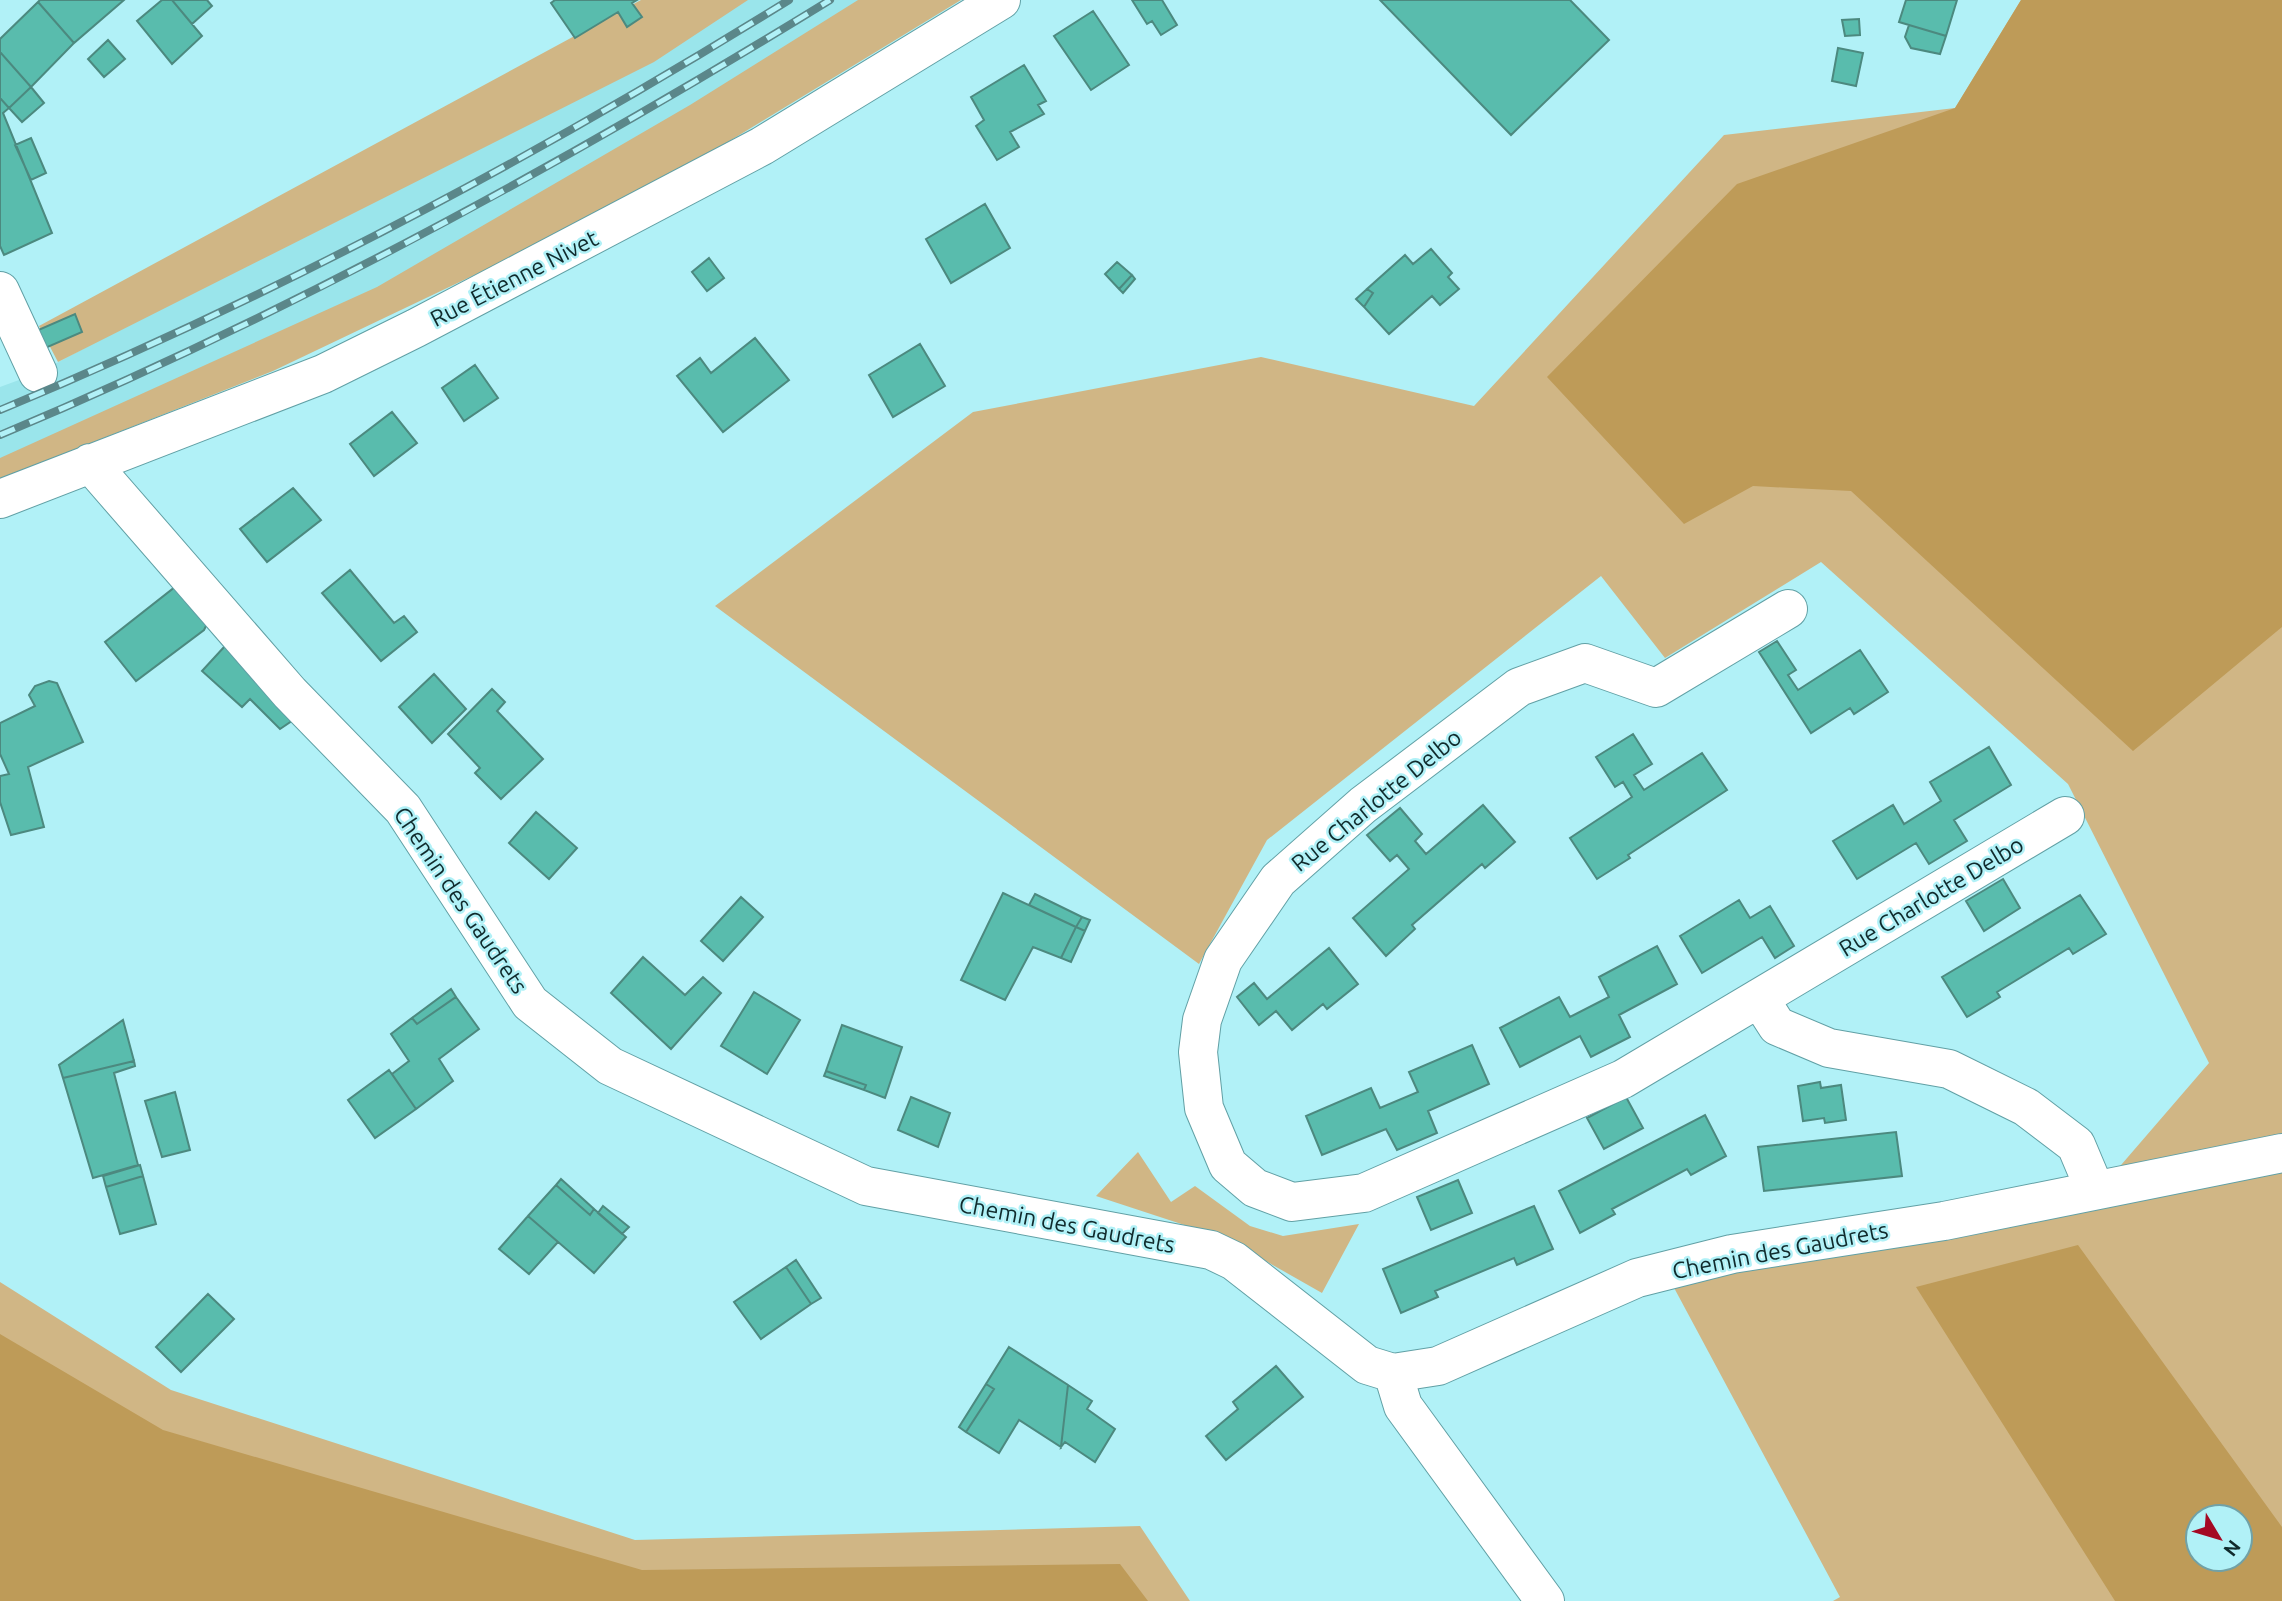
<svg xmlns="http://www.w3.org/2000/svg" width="2282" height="1601" viewBox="0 0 2282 1601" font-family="Ubuntu,sans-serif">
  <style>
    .built { fill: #9ae5eb }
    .green { fill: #d0b685; fill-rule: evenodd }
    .forest { fill: #be9b58; fill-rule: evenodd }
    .building { fill: #59bcad; stroke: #4c897f; stroke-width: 2 }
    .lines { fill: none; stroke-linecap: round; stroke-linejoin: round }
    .minor-casing { stroke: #61a0a5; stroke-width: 40 }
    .minor { stroke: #fff; stroke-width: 38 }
    .rail-casing { stroke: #5b878a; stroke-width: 8 }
    .rail { stroke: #b1f1f7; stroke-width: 5; stroke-dasharray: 16; stroke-linecap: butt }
    .labels { text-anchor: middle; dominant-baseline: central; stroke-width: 5; stroke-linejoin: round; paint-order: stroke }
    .street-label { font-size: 23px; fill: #102a2c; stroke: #b1f1f7 }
  </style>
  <rect width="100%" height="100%" fill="#b1f1f7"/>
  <path class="built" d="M692,0H892L368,304L0,464V387L38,373L251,259Z"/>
  <path class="green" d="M641,0H748L654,62L58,362L39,326Z
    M858,0H961L718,148L537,245L273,371L0,479V458L377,287L690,105Z
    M2021,0H2282V1601H1833L1840,1597L1672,1284L2090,1201L2209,1063L2068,784L1821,562L1665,658L1601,576L1267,840L1199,964L715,606L973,412L1261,357L1474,406L1724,135L1955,108ZM2198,1517H2240V1559H2198Z
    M1138,1152L1171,1202L1195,1186L1250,1226L1283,1236L1359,1224L1322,1293L1227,1239L1096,1196Z
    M0,1282L171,1390L635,1540L1140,1526L1190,1601H0Z"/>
  <path class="forest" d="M2021,0H2282V627L2133,751L1851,491L1753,486L1684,524L1547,377L1737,184L1955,108Z
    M2078,1245L2282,1527V1601H2115L1916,1287ZM2198,1517H2240V1559H2198Z
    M0,1334L163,1430L642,1570L1120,1564L1148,1601H0Z"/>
  <path class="building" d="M40,0H124L74,43L38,2Z
    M162,0H172L202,36L172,64L137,21Z
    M172,0H207L212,6L192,24Z
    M555,0H637L632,3L642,17L627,27L618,12L575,38L551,3Z
    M1132,0H1162L1177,25L1161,35L1152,21L1147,24Z
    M1380,0H1570L1609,40L1511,135Z
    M1906,0H1957L1946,36L1899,22Z
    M38,2L74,43L31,87L0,52V39Z
    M1093,11L1129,65L1091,90L1054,36Z
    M1859,19L1860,35L1845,36L1842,20Z
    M1909,25L1946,36L1940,54L1911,48L1905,37Z
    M108,40L125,59L104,77L88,59Z
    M1838,48L1863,53L1856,86L1832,81Z
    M0,52L31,87L9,108L0,98Z
    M1024,65L1046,101L1038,105L1044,114L1010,132L1019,147L997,160L976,126L984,120L971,97Z
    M31,87L44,103L22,122L9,108Z
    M0,98L9,108L3,113L52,233L4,255L0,246Z
    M31,138L46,173L31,180L15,145Z
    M985,204L1010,248L951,283L926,239Z
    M1431,249L1452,273L1448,277L1459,289L1440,305L1432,296L1389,334L1364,307L1373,293L1367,289L1405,255L1413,264Z
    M709,258L724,278L707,291L692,272Z
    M1117,262L1132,275L1119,289L1105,274Z
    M1132,275L1135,279L1123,293L1119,289Z
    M1367,289L1373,293L1364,307L1356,299Z
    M75,314L82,332L43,349L36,331Z
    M755,338L789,380L723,432L677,376L700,358L711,373Z
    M920,344L945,386L893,417L869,375Z
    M475,365L498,398L464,421L442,388Z
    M392,412L417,443L374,476L350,444Z
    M293,488L321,520L267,562L240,529Z
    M350,570L394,623L404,616L417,632L381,661L322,593Z
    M175,587L207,624L204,630L136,681L105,642Z
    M1777,641L1796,670L1788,675L1798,690L1860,650L1888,692L1854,714L1850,708L1811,733L1759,652Z
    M225,646L299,716L280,729L250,699L242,707L202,671Z
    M434,674L466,709L432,743L399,707Z
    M49,681L57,683L83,742L28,767L44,827L11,835L0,802V776L9,774L0,754V723L35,706L29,695L35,686Z
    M492,689L505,702L497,711L543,759L501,799L475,773L480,768L448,734Z
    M1633,734L1652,764L1634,775L1644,790L1702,753L1727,790L1628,855L1630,858L1597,879L1570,838L1632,797L1623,782L1615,787L1596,757Z
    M1989,747L2011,785L1954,820L1967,841L1929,864L1916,843L1857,879L1833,841L1893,805L1904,824L1941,801L1930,782Z
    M1483,805L1515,842L1485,868L1482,864L1412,925L1415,929L1386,956L1353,918L1409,869L1397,855L1390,861L1367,835L1400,808L1422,834L1415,841L1426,854Z
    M536,812L577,848L549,879L509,843Z
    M2003,879L2020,908L1984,931L1966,901Z
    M1003,893L1076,927L1061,958L1033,947L1005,1000L961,980Z
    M1035,894L1082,917L1076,927L1029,905Z
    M2080,895L2106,934L2073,954L2069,948L1997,992L2000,997L1967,1017L1942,977Z
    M741,897L763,917L723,961L701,941Z
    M1739,900L1750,918L1770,906L1794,946L1775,958L1762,937L1702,973L1680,936Z
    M1082,917L1090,920L1085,931L1076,927Z
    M1076,927L1085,931L1071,962L1061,958Z
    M1657,946L1677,984L1619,1015L1630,1037L1591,1057L1580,1036L1520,1067L1500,1028L1559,997L1570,1017L1609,997L1599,977Z
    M1329,948L1358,984L1327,1009L1323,1004L1292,1030L1276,1011L1259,1025L1237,997L1254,983L1267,999Z
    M643,957L685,995L703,977L721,993L671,1049L611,993Z
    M451,989L456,997L417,1024L412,1018Z
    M754,992L800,1020L767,1074L721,1046Z
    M456,997L479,1029L439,1059L453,1081L416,1109L392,1074L409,1061L391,1034L412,1018L417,1024Z
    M123,1020L134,1061L63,1078L59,1065Z
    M842,1025L902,1047L885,1098L864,1090L866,1085L826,1071Z
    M1472,1045L1489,1084L1428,1111L1437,1133L1397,1150L1386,1129L1322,1155L1306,1116L1371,1088L1380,1108L1418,1092L1409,1072Z
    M134,1061L135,1066L114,1073L138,1165L93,1178L63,1078Z
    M389,1070L416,1109L375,1138L348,1100Z
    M826,1071L866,1085L864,1090L824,1076Z
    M1820,1082L1821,1088L1841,1085L1846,1120L1825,1123L1824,1118L1803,1121L1798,1086Z
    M175,1092L190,1150L162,1157L145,1101Z
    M911,1097L950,1113L938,1147L898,1130Z
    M1626,1097L1643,1128L1604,1149L1587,1118Z
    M1705,1115L1726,1156L1691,1175L1687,1169L1612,1209L1615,1214L1580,1233L1559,1191Z
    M1896,1132L1902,1176L1764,1191L1758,1147Z
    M140,1165L143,1176L106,1187L103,1176Z
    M143,1176L156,1224L120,1234L106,1187Z
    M561,1179L594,1209L590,1215L556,1185Z
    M1458,1180L1472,1213L1431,1230L1417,1197Z
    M556,1185L590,1215L594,1209L626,1237L594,1273L528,1216Z
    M603,1206L629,1227L622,1234L598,1213Z
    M1534,1206L1553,1249L1517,1265L1514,1258L1435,1291L1438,1297L1401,1313L1383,1269Z
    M528,1216L558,1242L529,1274L499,1249Z
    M796,1260L821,1298L811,1304L786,1267Z
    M786,1267L811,1304L761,1339L734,1302Z
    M208,1294L234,1319L181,1372L156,1347Z
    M1009,1347L1068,1385L1061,1447L1019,1420L999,1453L966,1432L994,1389L986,1384Z
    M1276,1366L1303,1397L1226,1460L1206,1436L1238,1409L1233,1402Z
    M986,1384L994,1389L966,1432L959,1427Z
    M1068,1385L1092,1401L1087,1409L1115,1429L1095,1462L1065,1442L1061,1447Z"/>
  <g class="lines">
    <g class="minor-casing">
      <path id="minor" d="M0,291L38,373
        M90,463L290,693L403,809L530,1003L610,1066L866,1186L1211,1250L1234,1261L1367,1365L1393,1373L1438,1366L1637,1278L1732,1254L1944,1221L2282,1153
        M0,499L323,374L416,328L762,146L1001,0
        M1788,609L1656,688L1585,663L1519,687L1363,805L1278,880L1223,960L1202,1020L1198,1052L1204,1108L1228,1165L1255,1188L1292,1202L1364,1193L1623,1079L2065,816
        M1759,998L1777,1026L1829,1048L1949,1069L2026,1107L2076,1145L2095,1190
        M1393,1373L1403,1406L1545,1601"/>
    </g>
    <use href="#minor" class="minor"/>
    <g class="rail-casing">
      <path id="rail" d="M0,410C273,297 538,156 789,0
        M0,435C289,314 564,164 830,0"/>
    </g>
    <use href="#rail" class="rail"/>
  </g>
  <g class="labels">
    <g class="street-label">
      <text transform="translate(514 278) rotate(-27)">Rue Étienne Nivet</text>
      <text transform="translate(1376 800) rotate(-39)">Rue Charlotte Delbo</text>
      <text transform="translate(1931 896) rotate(-31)">Rue Charlotte Delbo</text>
      <text transform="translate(461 900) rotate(56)">Chemin des Gaudrets</text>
      <text transform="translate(1067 1224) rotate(11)">Chemin des Gaudrets</text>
      <text transform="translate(1780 1250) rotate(-11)">Chemin des Gaudrets</text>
    </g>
  </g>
  <g transform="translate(2219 1538) rotate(128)"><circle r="33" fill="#b1f1f7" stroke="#71a1a6" stroke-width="2"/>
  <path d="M0-5L12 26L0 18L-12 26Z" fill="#a40923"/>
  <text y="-10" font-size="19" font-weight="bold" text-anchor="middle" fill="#102a2c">N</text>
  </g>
</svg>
